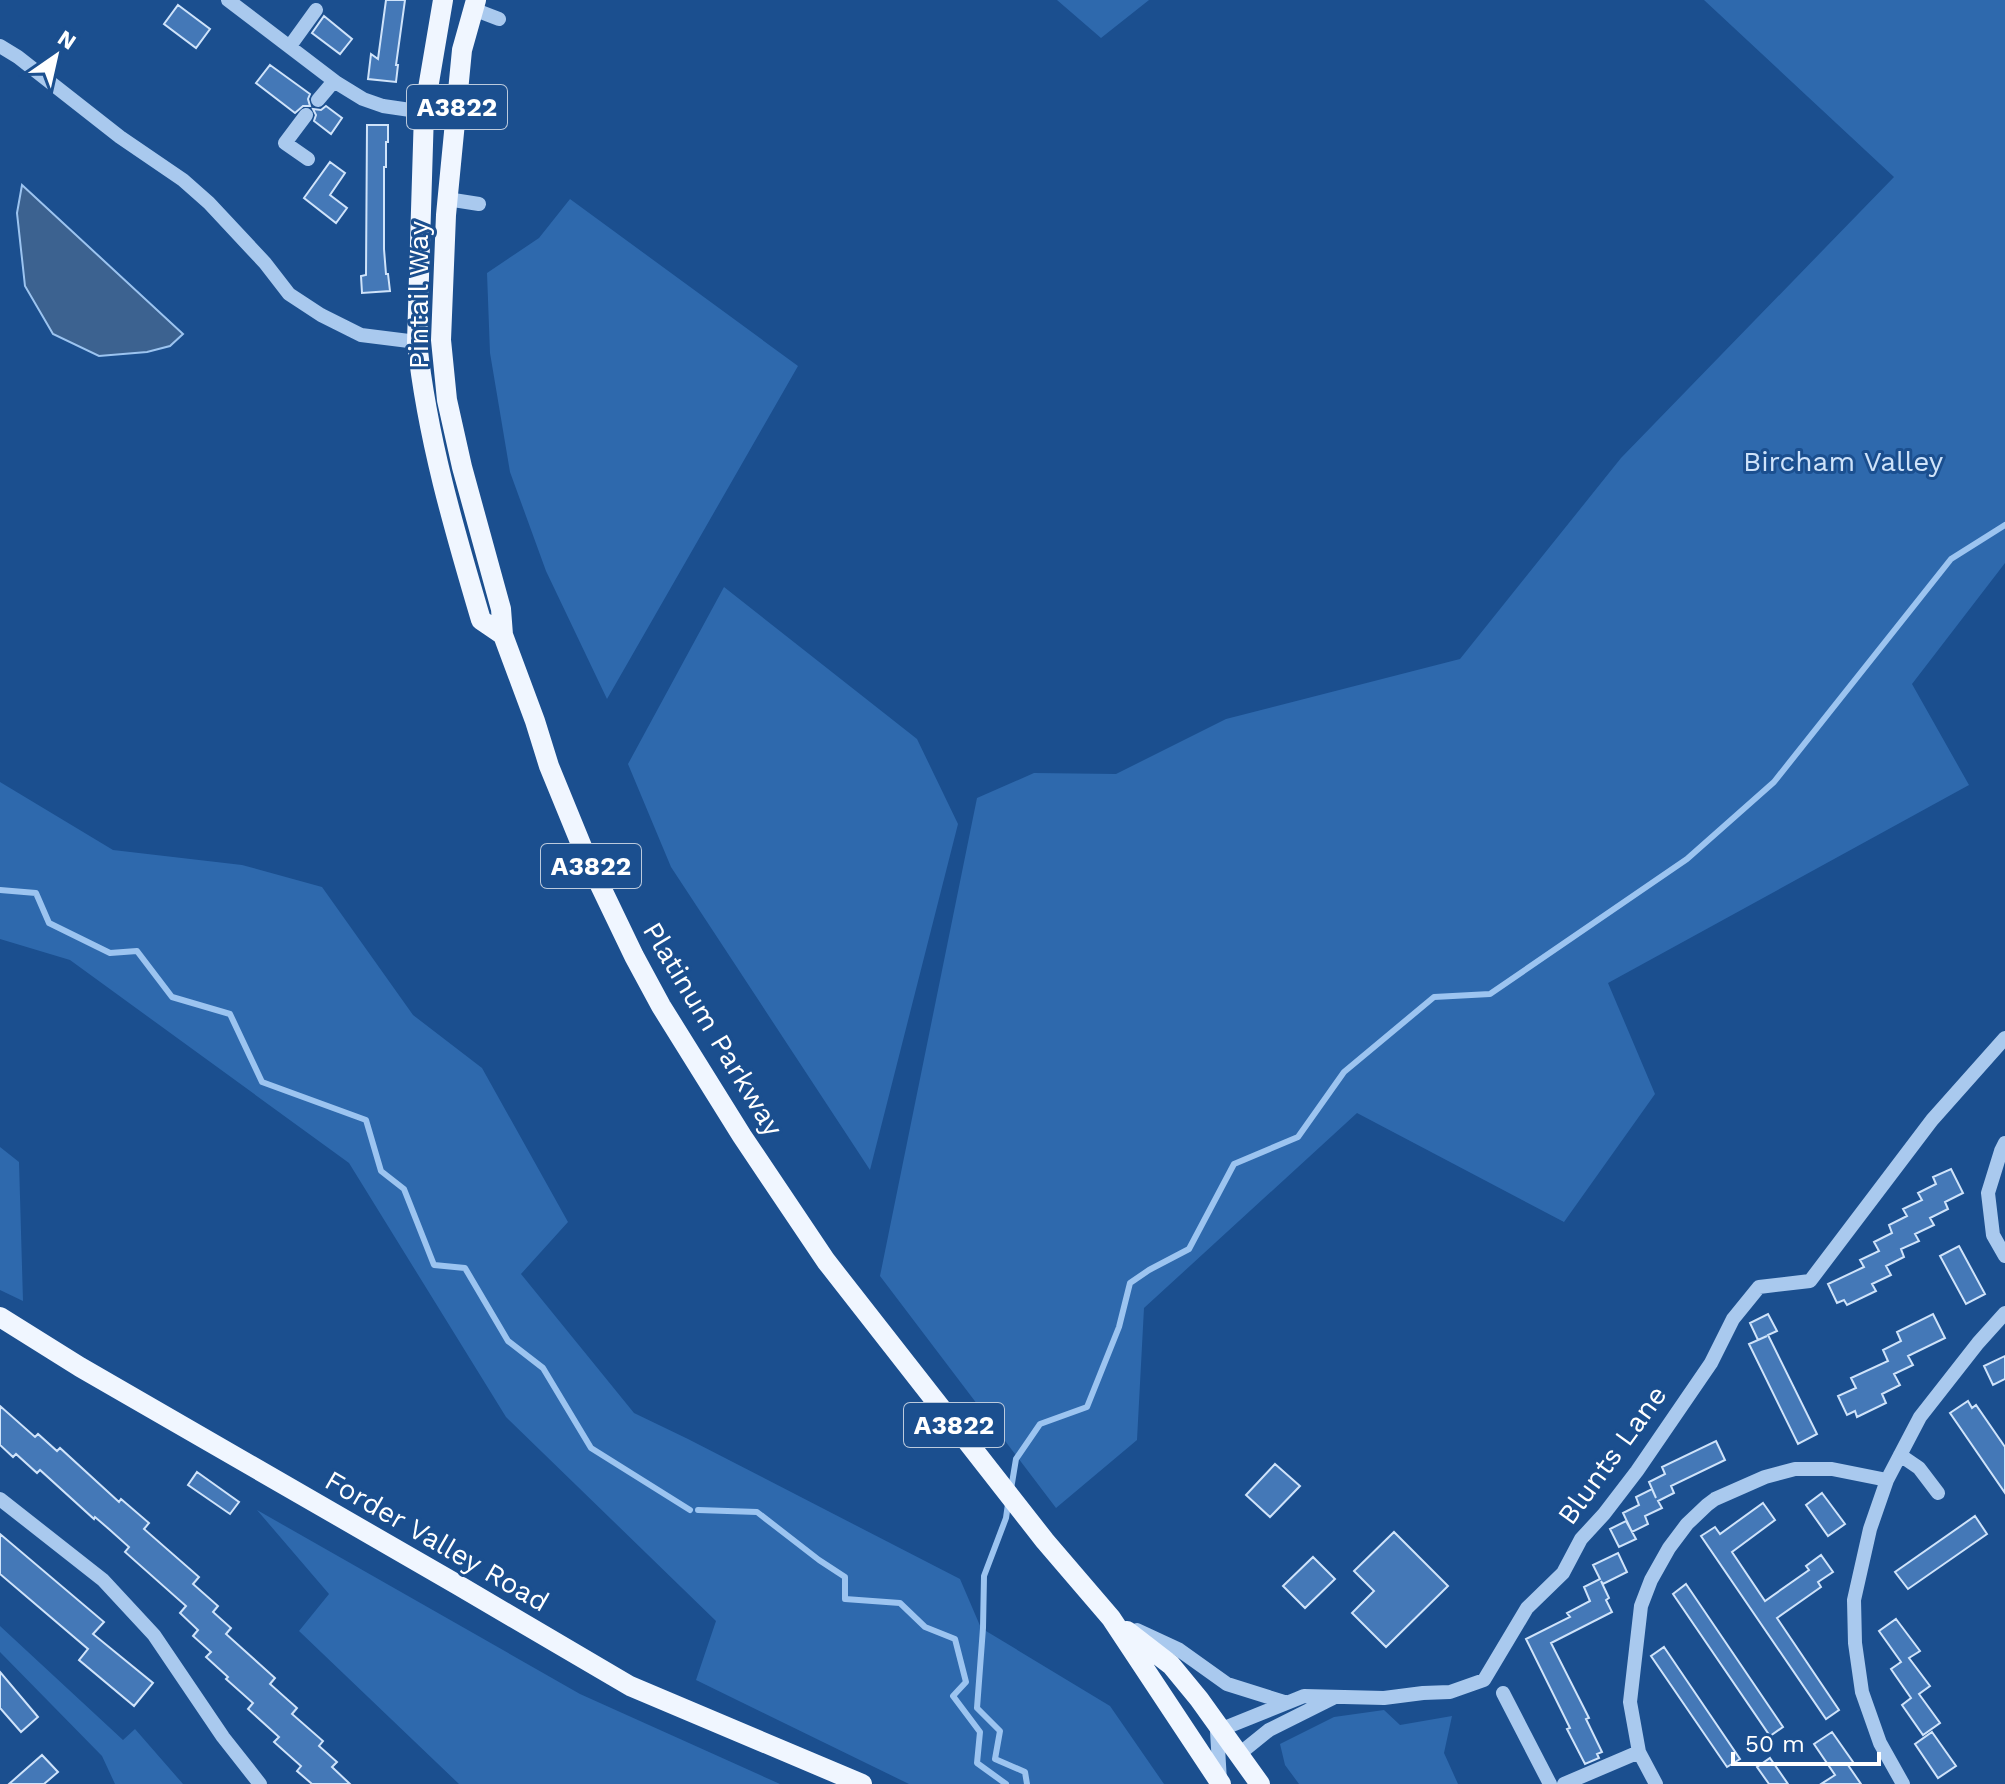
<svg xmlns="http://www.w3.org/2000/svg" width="2005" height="1784" viewBox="0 0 2005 1784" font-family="'Work Sans',sans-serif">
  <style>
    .green { fill: #2e69ad }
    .water { fill: #3c6290; stroke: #9cc4f0; stroke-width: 2 }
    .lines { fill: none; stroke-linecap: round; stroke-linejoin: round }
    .stream { stroke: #9cc4f0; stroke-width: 6 }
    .building { fill: #4478b7; stroke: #cfe3fa; stroke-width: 2 }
    .minor { stroke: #a9c9ee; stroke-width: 14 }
    .major { stroke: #f0f6ff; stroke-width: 20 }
    .labels { text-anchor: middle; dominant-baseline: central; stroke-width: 6; stroke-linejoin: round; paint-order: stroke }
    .shield { fill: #1b4f8f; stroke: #bbcadd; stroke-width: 2 }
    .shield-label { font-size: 26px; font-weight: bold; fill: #fff }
    .street-label { font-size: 28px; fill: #fff; stroke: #1b4f8f }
    .park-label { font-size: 28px; fill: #cfe3fa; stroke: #1b4f8f }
  </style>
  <rect width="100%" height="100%" fill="#1b4f8f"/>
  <path class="green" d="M1057,0H1149L1101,38Z
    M1704,0H2005V563L1912,684L1969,785L1608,983L1655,1094L1564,1222L1357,1113L1144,1308L1137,1440L1056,1508L880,1276L977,798L1034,773L1116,774L1226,719L1460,659L1621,458L1894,177Z
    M570,199L798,366L607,699L546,571L510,472L490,353L487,273L539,238Z
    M724,587L917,739L958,824L870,1170L671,867L628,764Z
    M0,782L113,850L242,865L322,887L413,1015L482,1068L568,1222L521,1274L634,1413L688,1439L960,1579L981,1628L1110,1706L1164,1784H909L696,1680L716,1621L506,1417L349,1163L70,960L0,939Z
    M0,1147L19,1162L23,1301L0,1290Z
    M257,1510L580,1694L780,1784H459L299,1631L329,1594Z
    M0,1626L123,1740L135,1729L183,1784H115L102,1756L0,1652Z
    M1384,1710L1400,1725L1452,1716L1444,1753L1458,1784H1299L1285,1765L1280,1744L1334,1717Z"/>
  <path class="water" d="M22,185L183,334L170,346L147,352L99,356L53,334L25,286L17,213Z"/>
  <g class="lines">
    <path class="stream" d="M0,890L36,893L49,923L110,953L137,951L172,997L230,1014L262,1082L366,1120L381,1171L404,1189L434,1265L465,1268L508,1341L543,1368L591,1448L690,1510
      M1011,1489L1016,1459L1040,1424L1087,1407L1119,1327L1130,1283L1149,1270L1189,1249L1234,1164L1298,1137L1344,1072L1434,997L1490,994L1687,859L1774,782L1951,559L2005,525
      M1008,1504L1006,1518L984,1576L983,1628L977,1708L1000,1731L995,1759L1025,1772L1027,1784
      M698,1510L757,1512L819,1560L845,1577V1599L900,1603L925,1627L955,1639L966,1682L953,1696L980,1732L977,1763L1006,1784"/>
  </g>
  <path class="building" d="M386,0H405L396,65H398L396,82L368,79L371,54L378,59Z
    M178,5L210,29L196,48L164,24Z
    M324,16L352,39L340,54L312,33Z
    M270,65L310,94L308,99L310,106H303L295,113L256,83Z
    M326,106L342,118L331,134L314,121L316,115L313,109L321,110Z
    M367,125H388V142H386V167H384V249L386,274H388L390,291L362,293L361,276L366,275Z
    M330,162L345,173L330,195L347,208L336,223L304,198Z
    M1951,1169L1963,1193L1945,1202L1948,1209L1930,1218L1934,1225L1915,1234L1919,1241L1901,1249L1904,1257L1886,1266L1891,1275L1872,1284L1876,1291L1847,1305L1844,1300L1837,1303L1828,1284L1864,1267L1860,1260L1879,1251L1874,1242L1892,1233L1889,1225L1907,1216L1903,1209L1922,1200L1918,1193L1936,1184L1933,1177Z
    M1959,1246L1985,1294L1966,1304L1940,1256Z
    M1768,1314L1777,1331L1768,1335L1817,1434L1798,1444L1749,1344L1767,1336L1758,1340L1750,1323Z
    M1933,1314L1945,1338L1908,1356L1913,1365L1894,1374L1900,1385L1882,1394L1886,1403L1857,1417L1855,1411L1847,1415L1838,1396L1856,1388L1851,1378L1888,1361L1883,1350L1901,1341L1897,1332Z
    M2005,1356V1379L1993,1385L1984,1366Z
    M1968,1401L1972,1408L1976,1405L2005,1447V1493L1950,1413Z
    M0,1406L35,1437L38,1434L57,1451L60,1448L119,1502L121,1499L149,1523L144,1529L199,1577L193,1584L218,1606L213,1612L231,1628L226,1634L275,1678L270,1684L297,1708L292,1714L323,1741L319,1746L337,1762L332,1767L350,1784H312L297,1771L301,1766L274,1742L279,1737L248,1709L253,1703L226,1679L228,1677L206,1657L211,1652L193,1636L198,1630L180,1613L186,1606L125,1552L129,1547L110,1530L95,1517L94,1519L40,1470L37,1473L16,1454L13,1457L0,1445Z
    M1716,1441L1725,1460L1671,1486L1674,1493L1658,1501L1662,1508L1645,1516L1648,1524L1632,1532L1623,1513L1639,1505L1636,1497L1652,1489L1656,1498L1649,1482L1665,1474L1662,1467Z
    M1275,1464L1300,1486L1270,1517L1246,1495Z
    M197,1472L239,1502L230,1514L188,1485Z
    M1822,1493L1845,1524L1828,1536L1806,1505Z
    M1763,1503L1775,1520L1732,1552L1765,1601L1809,1570L1806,1566L1821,1555L1833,1572L1818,1582L1821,1587L1777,1618L1839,1710L1826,1719L1701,1536L1715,1527L1720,1534Z
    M1975,1516L1987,1534L1908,1589L1895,1572Z
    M1626,1521L1636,1539L1619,1547L1610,1529Z
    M1394,1532L1448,1586L1386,1647L1352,1613L1374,1591L1354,1571Z
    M0,1534L104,1622L93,1634L153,1683L134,1706L79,1660L88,1649L0,1574Z
    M1618,1553L1627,1572L1603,1584L1601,1581L1609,1598L1606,1600L1612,1612L1551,1643L1589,1718L1586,1719L1602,1752L1597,1754L1599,1758L1585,1764L1567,1729L1570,1728L1526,1639L1570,1617L1567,1613L1590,1601L1584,1587L1600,1579L1593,1565Z
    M1313,1557L1335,1579L1305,1608L1283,1586Z
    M1686,1584L1783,1727L1770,1736L1673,1594Z
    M1896,1619L1920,1651L1909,1658L1930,1686L1919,1694L1940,1723L1923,1735L1902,1705L1911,1698L1891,1669L1901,1662L1879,1631Z
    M1664,1647L1740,1759L1727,1767L1651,1656Z
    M0,1672L38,1717L21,1732L0,1708Z
    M1832,1732L1853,1762L1848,1765L1861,1784H1821L1835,1775L1814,1744Z
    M1932,1732L1956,1766L1938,1778L1915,1744Z
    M42,1755L58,1772L44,1784H9Z
    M1770,1758L1788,1784H1769L1757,1767Z"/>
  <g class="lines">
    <path class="minor" d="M228,0L337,83L363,99L383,106L424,112
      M473,9L499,19
      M0,46L18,57L120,137L183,180L209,203L265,263L289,294L321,315L361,335L417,342
      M290,46L316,10
      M318,100L334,81
      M306,115L285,143L308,159
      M447,199L479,204
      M2005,1143L2001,1151L1988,1193L1993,1235L2005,1256
      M1900,1455L1919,1468L1938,1493
      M0,1499L103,1580L154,1635L223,1737L260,1784
      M1137,1630L1178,1649L1227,1684L1284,1702
      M1503,1693L1550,1784
      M1238,1755L1269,1730L1333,1698
      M1220,1781L1217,1731L1304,1696L1384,1698L1423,1693L1450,1692L1484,1680L1527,1608L1563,1573L1581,1539L1604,1514L1637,1471L1711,1363L1733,1319L1759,1287L1810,1281L1932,1120L2005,1038
      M1564,1784L1639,1752
      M1656,1784L1639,1752L1630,1702L1641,1606L1651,1580L1669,1548L1687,1524L1707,1505L1715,1499L1765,1477L1795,1469H1832L1887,1480
      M1903,1784L1880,1743L1862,1692L1855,1643L1854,1600L1870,1529L1887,1480L1920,1417L1978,1343L2005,1313"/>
    <path class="major" d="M443,0L424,112L417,342C427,437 454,529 481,620L503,635
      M476,0L462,50L446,215L441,340L447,400L462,467L501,609L503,635L535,721L549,766L585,854L634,956L661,1006L742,1136L826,1261L1045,1541L1111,1618L1221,1784
      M0,1317L80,1367L458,1585L630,1686L862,1784
      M1127,1631L1171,1665L1199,1699L1260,1784"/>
  </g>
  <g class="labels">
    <g class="shield">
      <rect x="407" y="85" width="100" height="44" rx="6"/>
      <rect x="541" y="844" width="100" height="44" rx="6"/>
      <rect x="904" y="1403" width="100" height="44" rx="6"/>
    </g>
    <g class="shield-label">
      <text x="457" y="107">A3822</text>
      <text x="591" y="866">A3822</text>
      <text x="954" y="1425">A3822</text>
    </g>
    <g class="street-label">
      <text transform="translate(418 295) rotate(-90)">Pintail Way</text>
      <text transform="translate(713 1029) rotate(59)">Platinum Parkway</text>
      <text transform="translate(1612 1455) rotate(-54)">Blunts Lane</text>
      <text transform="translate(437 1541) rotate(30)">Forder Valley Road</text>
    </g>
    <g class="park-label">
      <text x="1843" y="461">Bircham Valley</text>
    </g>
  </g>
  <g transform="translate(56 56) rotate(34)" stroke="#1b4f8f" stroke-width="6" paint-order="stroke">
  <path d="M0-6L14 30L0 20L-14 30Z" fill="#ffffff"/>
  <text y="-12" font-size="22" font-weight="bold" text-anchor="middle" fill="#ffffff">N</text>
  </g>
  <path d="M1733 1752v12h146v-12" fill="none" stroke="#ffffff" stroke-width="4"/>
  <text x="1745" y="1752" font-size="24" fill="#ffffff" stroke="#1b4f8f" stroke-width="6" paint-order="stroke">50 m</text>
</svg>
